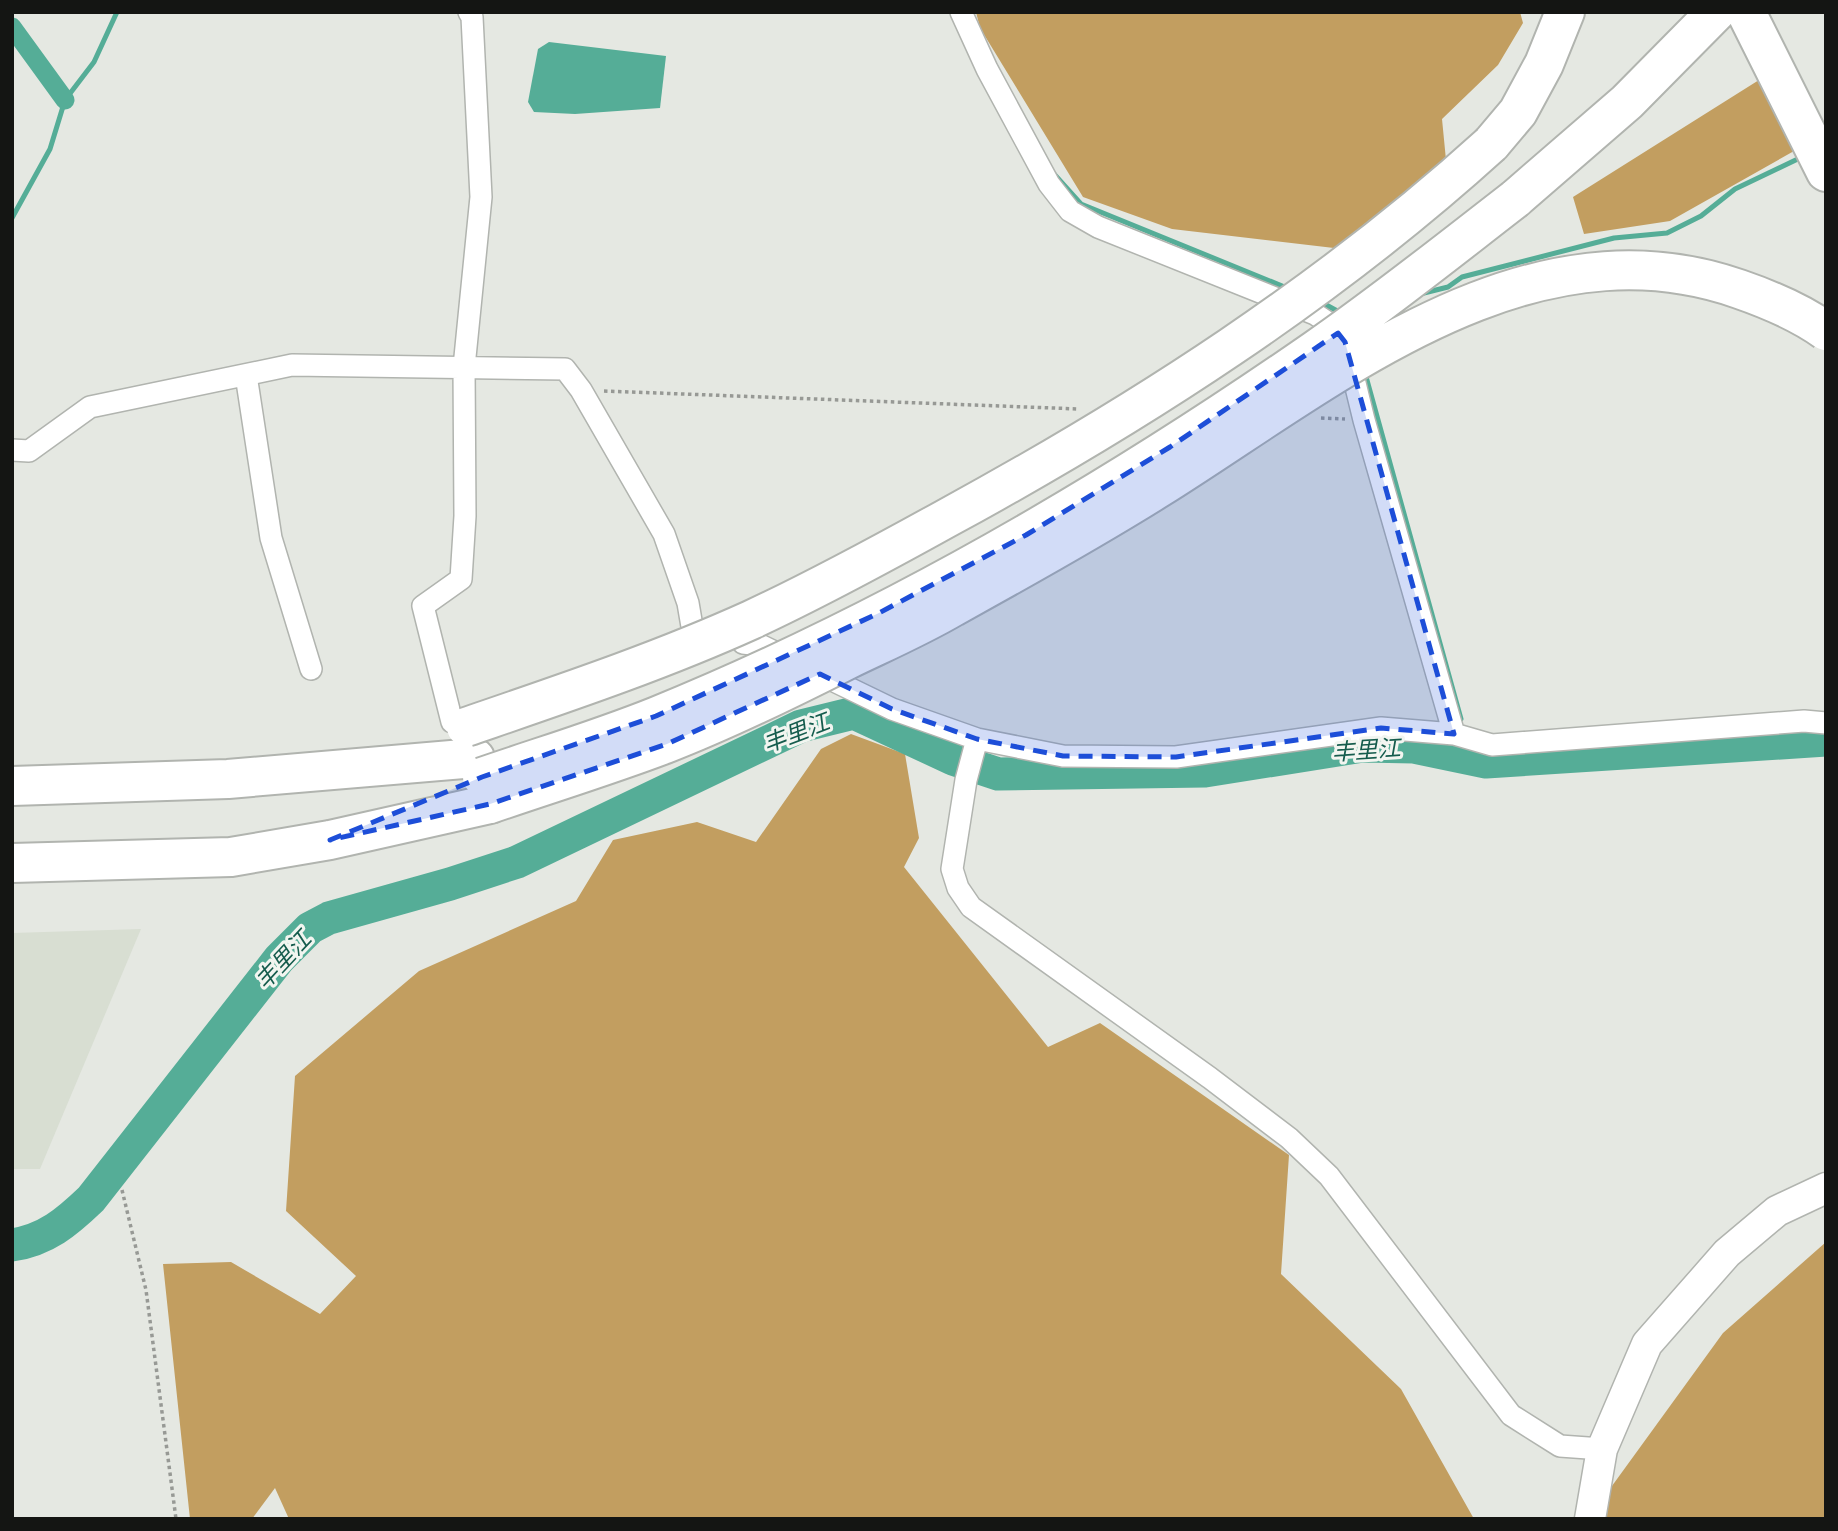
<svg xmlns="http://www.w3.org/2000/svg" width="1838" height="1531" viewBox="0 0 1838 1531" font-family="'Fira Sans Condensed','Noto Sans SC',sans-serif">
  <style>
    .built { fill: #d8ded2 }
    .forest { fill: #c29e60 }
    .water { fill: #55ad97 }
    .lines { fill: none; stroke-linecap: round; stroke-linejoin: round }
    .stream { stroke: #55ad97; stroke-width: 5 }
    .canal { stroke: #55ad97; stroke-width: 19 }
    .river { stroke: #55ad97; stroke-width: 33 }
    .street-casing { stroke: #b1b4af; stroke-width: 24 }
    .secondary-casing { stroke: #b1b4af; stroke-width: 33 }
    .highway-casing { stroke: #b1b4af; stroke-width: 42 }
    .path { stroke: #979995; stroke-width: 3.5; stroke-dasharray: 3.5 3.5; stroke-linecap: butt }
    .street { stroke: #fff; stroke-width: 21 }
    .secondary { stroke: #fff; stroke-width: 30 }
    .highway { stroke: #fff; stroke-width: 38 }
    .highway-bridge-casing { stroke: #b1b4af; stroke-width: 42; stroke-linecap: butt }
    .highway-bridge { stroke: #fff; stroke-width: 38 }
    .marked { fill: #1d4ed8; fill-opacity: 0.2; stroke: #1d4ed8; stroke-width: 5; stroke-dasharray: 14 9; stroke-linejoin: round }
    .labels { text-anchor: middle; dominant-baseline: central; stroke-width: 6; stroke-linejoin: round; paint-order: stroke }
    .water-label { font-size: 23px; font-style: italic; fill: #155c4d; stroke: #f2f5f0 }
  </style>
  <rect width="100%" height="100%" fill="#e5e8e2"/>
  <path class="built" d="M141,929L40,1169H12V933Z"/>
  <path class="forest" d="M976,12H1520L1523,23L1498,65L1442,119L1446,160L1334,248L1172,229L1083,197L980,28Z
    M1759,80L1794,151L1670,221L1584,234L1573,197Z
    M851,734L905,754L919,838L904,867L1048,1047L1100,1023L1289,1155L1281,1274L1401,1389L1474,1519H289L275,1488L252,1519H190L163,1264L231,1262L320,1314L356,1276L286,1211L295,1076L419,971L576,901L613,840L697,822L756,842L821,749Z
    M1826,1242V1519H1588L1723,1333Z"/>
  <path class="water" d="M549,42L666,56L660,108L575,114L534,112L528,102L538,49Z"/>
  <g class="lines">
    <path class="stream" d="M1054,174L1081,204L1287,288
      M12,218L50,149L65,100L94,62L117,12
      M1420,294L1448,287L1462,277L1614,238L1667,233L1701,216L1735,189L1804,156
      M1319,301L1341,313
      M1365,373L1461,719
      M1471,756L1472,759"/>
    <path class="canal" d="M12,27L65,100"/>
    <path class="river" d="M12,1245C46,1240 67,1222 91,1199L279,959L310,928L329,918L450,884L517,862L801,726L854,713L953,759L998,774L1205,771L1363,746L1414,747L1486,762L1826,740"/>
    <g class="street-casing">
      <path id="street" d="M961,12L987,69L1049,184L1070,211L1098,227L1315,314L1330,324L1345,342L1364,420L1454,734
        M246,375L271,538L311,669
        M12,450L29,451L90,407L292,365L565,369L581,390L664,534L688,603L695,644
        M743,643L760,645L892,709L977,739L1063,756L1176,757L1381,728L1454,734L1492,745L1804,721L1826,723
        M452,722L423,606L461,579L465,516L464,367L481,197L472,17L469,12
        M977,739L966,780L952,869L958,888L971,907L1210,1078L1289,1138L1329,1176L1511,1415L1560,1446L1602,1449"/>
    </g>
    <g class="secondary-casing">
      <path id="secondary" d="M1590,1519L1602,1449L1647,1344L1727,1253L1777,1211L1826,1188"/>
    </g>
    <g class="highway-casing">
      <path id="highway" d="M1746,12L1826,172
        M1491,144L1518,112L1544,64L1565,12
        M1515,199L1627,102L1716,12
        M12,786L228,779L475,758
        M12,863L231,857L330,840L490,804"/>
    </g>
    <path class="path" d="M604,391L1079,409
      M1321,418L1345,419
      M122,1190L146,1290L176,1519"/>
    <use href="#street" class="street"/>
    <use href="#secondary" class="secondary"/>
    <use href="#highway" class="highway"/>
    <g class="highway-bridge-casing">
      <path id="highway-bridge" d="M466,727C562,694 658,662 751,620C818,589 882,554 947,518C1140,413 1328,292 1491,144
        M482,777C540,757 600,739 657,716C890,621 1109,493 1315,350C1383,303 1449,250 1515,199
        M490,804C548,784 607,766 665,744C727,720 788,690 847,660C882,643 919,627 953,607C1022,569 1092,530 1159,488C1329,382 1524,214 1739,289C1768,299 1801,313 1826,331"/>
    </g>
    <use href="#highway-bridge" class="highway-bridge"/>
  </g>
  <path class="marked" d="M1338,333L1345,342L1454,734L1381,728L1176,757L1063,756L977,739L892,709L820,674L667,744L490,804L330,840L482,777L656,716L879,613L1026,535L1170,447Z"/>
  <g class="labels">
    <g class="water-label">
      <text transform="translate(796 733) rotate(-21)">丰里江</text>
      <text transform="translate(1366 750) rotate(-4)">丰里江</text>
      <text transform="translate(283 960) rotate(-47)">丰里江</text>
    </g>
  </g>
  <rect width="1838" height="1531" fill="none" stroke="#141513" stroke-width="28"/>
</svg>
